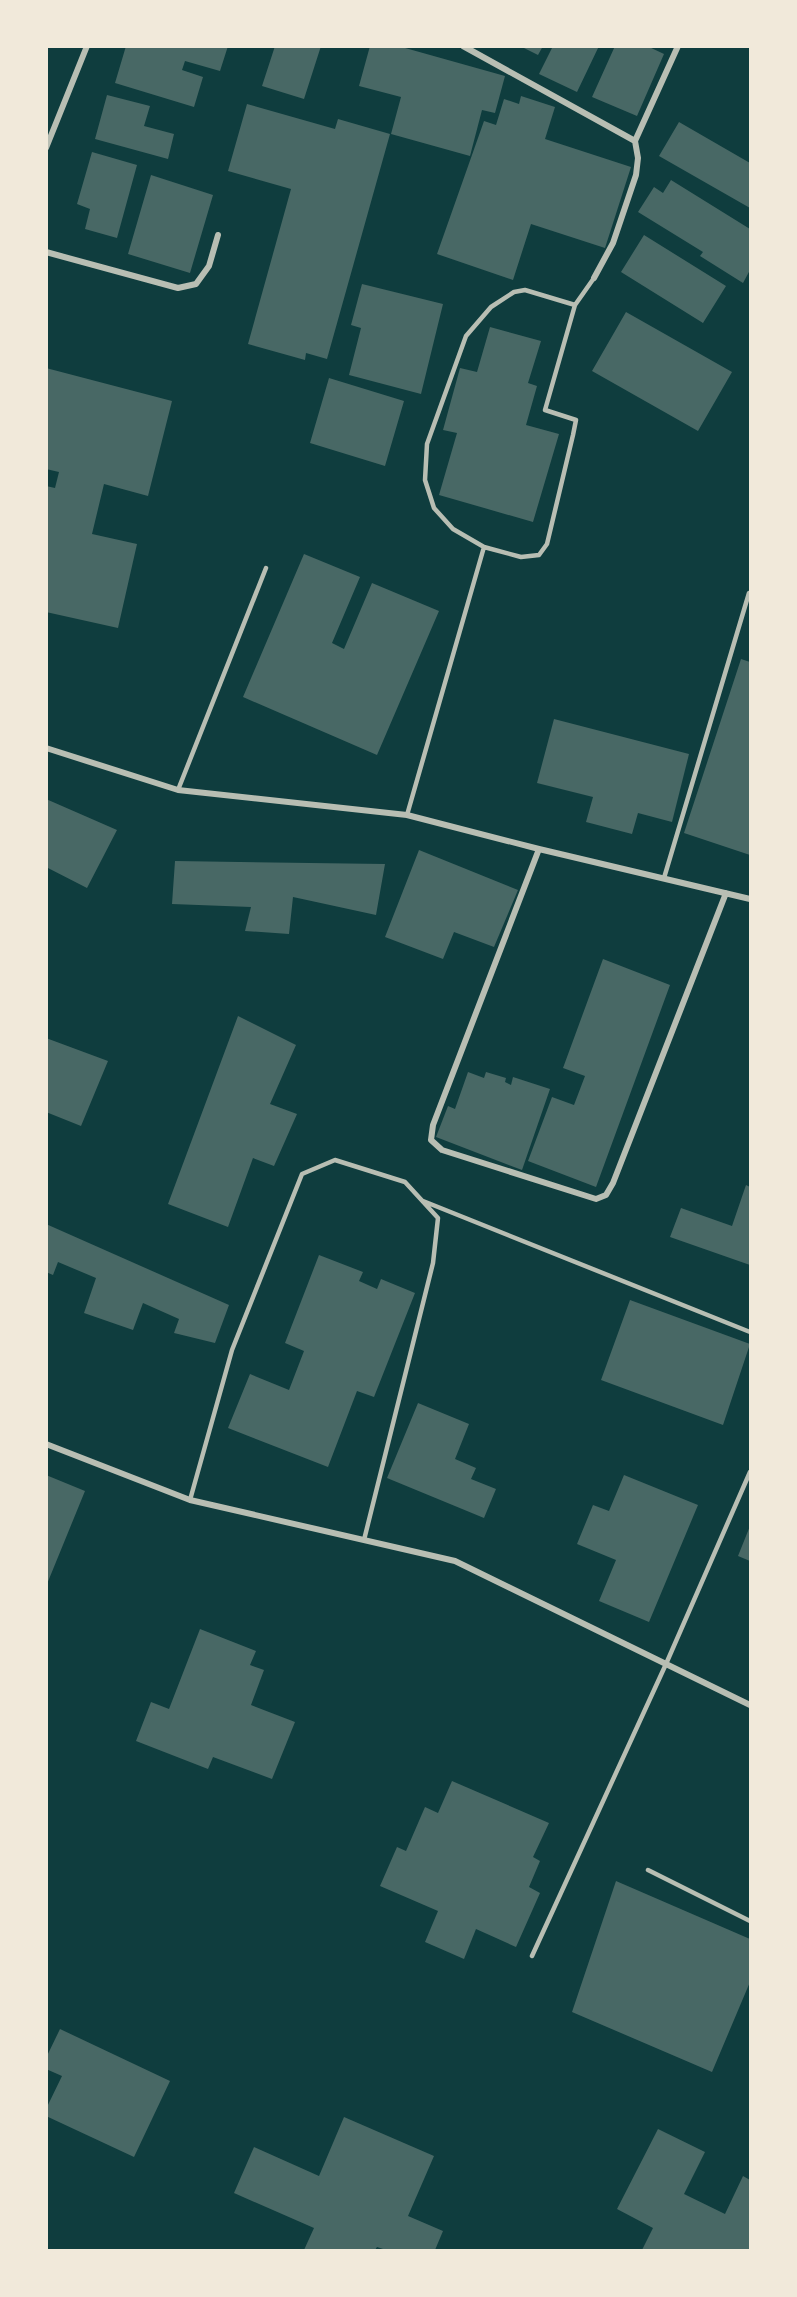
<svg xmlns="http://www.w3.org/2000/svg" width="797" height="2297" viewBox="0 0 797 2297" font-family="'Fira Sans Condensed',sans-serif">
  <style>
    .building { fill: #486865 }
    .lines { fill: none; stroke-linecap: round; stroke-linejoin: round }
    .service { stroke: #b8beb3; stroke-width: 4.5 }
    .minor { stroke: #b8beb3; stroke-width: 6 }
  </style>
  <rect width="100%" height="100%" fill="#0f3d3e"/>
  <path class="building" d="M126,46H228L220,71L185,61L182,70L203,77L194,107L115,83Z
    M275,46H321L304,99L262,86Z
    M370,46H398L505,76L495,113L482,110L470,156L391,134L401,97L359,86Z
    M520,46H543L538,55Z
    M553,46H599L577,92L539,74Z
    M615,46H647L664,54L637,116L592,97Z
    M107,95L150,106L144,126L174,134L168,159L95,139Z
    M521,96L555,107L545,139L631,167L605,248L531,224L513,280L437,254L484,121L496,125L504,99L519,104Z
    M247,104L335,129L338,119L390,134L327,359L306,353L305,360L248,344L291,189L228,171Z
    M679,122L750,163V208L659,156Z
    M92,152L137,165L117,238L85,229L90,209L77,204Z
    M151,175L213,195L190,273L128,254Z
    M671,180L750,229V270L743,283L700,256L703,252L638,212L654,187L663,193Z
    M644,235L726,286L703,323L621,272Z
    M362,284L443,304L421,394L349,375L361,328L351,325Z
    M626,312L732,372L698,431L592,371Z
    M490,327L541,341L528,383L537,386L526,425L559,434L533,522L439,495L457,433L443,430L460,368L477,372Z
    M46,368L172,401L148,496L104,484L92,534L137,544L118,628L46,612V486L55,488L59,472L46,469Z
    M329,378L404,401L385,466L310,443Z
    M304,554L360,577L332,643L344,649L372,583L439,611L377,755L243,697Z
    M741,659L750,662V855L684,833Z
    M554,719L689,754L672,822L638,813L632,834L586,822L593,797L537,783Z
    M46,799L117,830L87,888L46,867Z
    M419,850L518,890L494,947L454,932L443,959L385,937Z
    M175,861L385,864L376,915L293,897L289,934L245,931L251,907L172,904Z
    M603,959L670,985L596,1187L528,1161L552,1097L574,1105L585,1076L563,1068Z
    M238,1016L296,1045L270,1104L297,1114L274,1166L253,1158L228,1227L168,1204Z
    M46,1038L108,1061L81,1126L46,1112Z
    M468,1072L484,1078L486,1072L506,1078L505,1082L511,1085L513,1077L550,1089L522,1170L436,1137L448,1106L455,1109Z
    M746,1185L750,1187V1265L670,1237L681,1208L732,1226Z
    M46,1224L229,1305L215,1343L174,1333L179,1319L143,1303L133,1330L84,1313L96,1278L58,1262L53,1275L46,1272Z
    M319,1255L363,1272L359,1281L377,1289L381,1279L415,1293L374,1397L357,1391L328,1467L228,1428L250,1374L289,1390L304,1351L285,1343Z
    M630,1300L750,1344L723,1425L601,1380Z
    M418,1403L469,1424L455,1459L476,1468L471,1479L496,1489L484,1518L387,1478Z
    M46,1475L85,1491L47,1584H46Z
    M624,1475L698,1505L649,1622L599,1601L616,1560L577,1544L593,1505L609,1511Z
    M750,1526V1561L738,1556Z
    M200,1629L256,1651L250,1665L264,1670L251,1705L295,1722L272,1779L213,1757L208,1769L136,1741L151,1702L169,1709Z
    M452,1781L549,1823L533,1857L540,1861L529,1887L540,1893L516,1947L476,1929L464,1959L425,1942L438,1911L380,1886L397,1847L406,1851L425,1807L438,1813Z
    M616,1881L750,1939V1982L712,2072L572,2012Z
    M60,2029L170,2081L134,2157L46,2116V2109L62,2076L46,2069V2058Z
    M344,2117L434,2156L408,2216L443,2231L435,2250H386L377,2247L375,2250H304L314,2228L234,2193L254,2147L319,2176Z
    M658,2129L705,2152L684,2194L725,2214L743,2176L750,2180V2250H642L653,2228L617,2209Z"/>
  <g class="lines">
    <path class="service" d="M575,305L594,278
      M178,790L266,568
      M407,815L484,547L453,529L434,508L425,480L427,444L466,336L491,307L514,292L525,290L575,305L545,410L576,420L573,435L547,544L539,555L521,557L484,547
      M664,878L749,593
      M423,1201L750,1332
      M190,1500L232,1350L302,1174L335,1160L405,1182L438,1218L433,1263L364,1540
      M648,1870L750,1921
      M532,1956L666,1664L750,1472"/>
    <path class="minor" d="M463,46L635,141
      M46,148L87,46
      M46,252L178,288L196,284L209,266L218,235
      M594,278L613,243L636,175L638,158L635,141L678,46
      M46,748L178,790L407,815L539,849L750,899
      M539,849L433,1125L431,1140L442,1150L596,1199L606,1195L613,1183L726,893
      M46,1444L190,1500L455,1561L750,1705"/>
  </g>
  <rect width="797" height="2297" fill="none" stroke="#f1e9da" stroke-width="96"/>
</svg>
